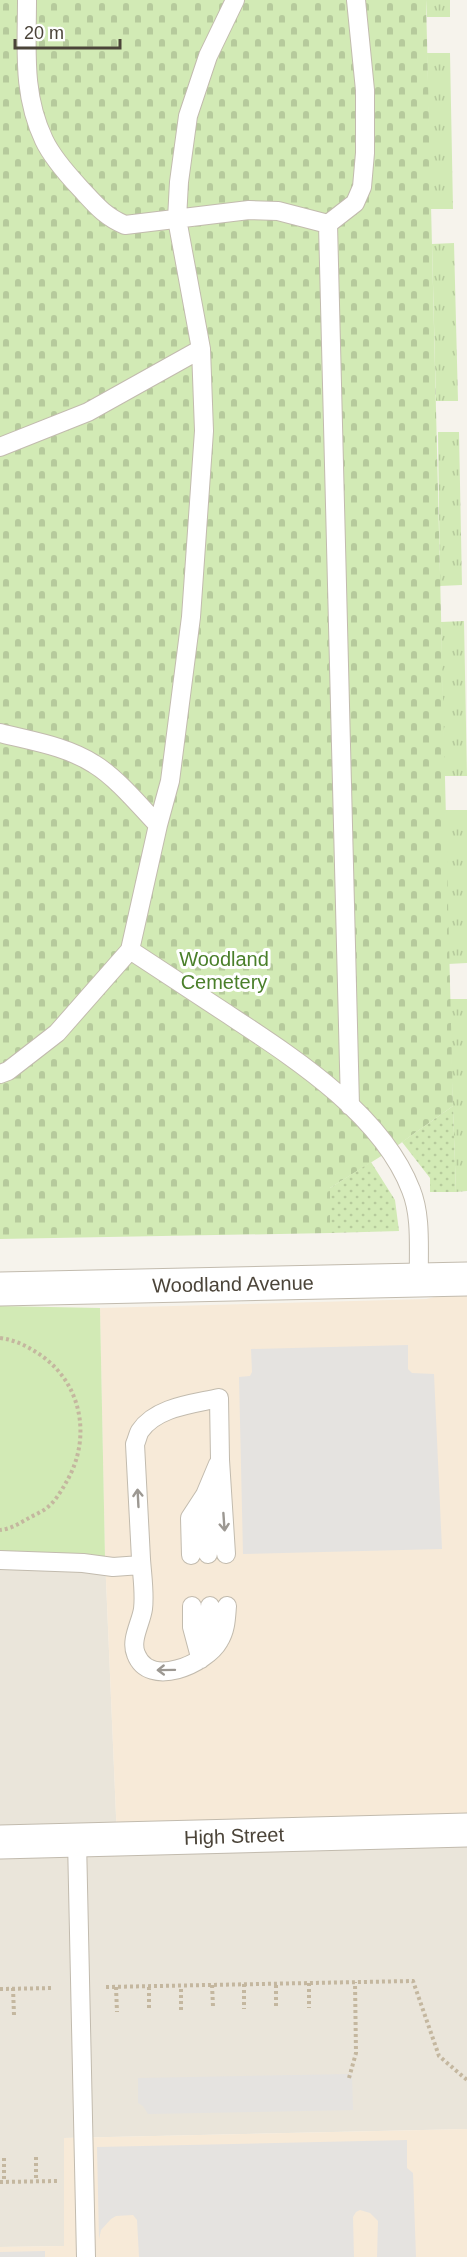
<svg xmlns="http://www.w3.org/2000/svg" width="467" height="2257" viewBox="0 0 467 2257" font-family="Helvetica,sans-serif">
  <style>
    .residential { fill: #eae5da }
    .commercial { fill: #f7ead8 }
    .grass { fill: url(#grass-tufts) }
    .cemetery { fill: url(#cemetery-stones) }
    .park { fill: #d2eab5 }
    .garden { fill: url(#garden-dots) }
    .parking { fill: #e5e3e0 }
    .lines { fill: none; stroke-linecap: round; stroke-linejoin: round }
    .lane-casing { stroke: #c2bbae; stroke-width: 20 }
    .street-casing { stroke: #c2bbae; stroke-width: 35 }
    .path { stroke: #c4b79f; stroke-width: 4; stroke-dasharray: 3 3; stroke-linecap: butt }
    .lane { stroke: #fff; stroke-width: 18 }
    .street { stroke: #fff; stroke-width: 33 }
    .oneway { stroke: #9c9892 }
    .labels { text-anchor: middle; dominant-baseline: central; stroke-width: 6; stroke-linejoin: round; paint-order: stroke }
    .park-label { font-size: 20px; fill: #4a7f2a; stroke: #fff }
    .street-label { font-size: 20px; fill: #4b4439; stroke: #fff }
  </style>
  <defs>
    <pattern id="grass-tufts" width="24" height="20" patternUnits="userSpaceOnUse" patternTransform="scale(1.5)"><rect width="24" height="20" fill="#d2eab5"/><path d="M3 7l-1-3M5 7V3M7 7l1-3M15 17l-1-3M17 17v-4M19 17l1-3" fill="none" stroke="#b6ca9c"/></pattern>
    <pattern id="cemetery-stones" width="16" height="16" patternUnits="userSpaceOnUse" patternTransform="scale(1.5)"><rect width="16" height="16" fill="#d2eab5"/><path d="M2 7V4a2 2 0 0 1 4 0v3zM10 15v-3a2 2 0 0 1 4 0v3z" fill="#b6ca9c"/></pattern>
    <pattern id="garden-dots" width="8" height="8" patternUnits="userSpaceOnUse" patternTransform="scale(1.5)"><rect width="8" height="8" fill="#d2eab5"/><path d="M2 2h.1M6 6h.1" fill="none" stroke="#b6ca9c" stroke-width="1.8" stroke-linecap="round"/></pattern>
  </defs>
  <rect width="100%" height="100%" fill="#f6f3ec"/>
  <path class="residential" d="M0,1557H105L117,1839L467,1830V2129L64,2138V2246L0,2247Z"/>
  <path class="commercial" d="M467,1290V1830L117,1839L105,1557L100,1308L426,1299Z
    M467,2129V2257H0V2247L64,2246V2138Z"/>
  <path class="grass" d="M426,0H450V17H427Z
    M427,53H450L453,209H430Z
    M454,243L458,401H436L432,244Z
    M438,432H459L462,585L440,586Z
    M464,621L467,776H444L441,622Z
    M445,810H467V963L448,964Z
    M449,999H467V1191L456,1192Z"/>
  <path class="cemetery" d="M0,0H426L453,1106L391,1150L330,1188V1233L0,1239Z"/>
  <path class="park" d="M0,1306L100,1308L105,1557H0Z"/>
  <path class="garden" d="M453,1106L456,1192H430V1178L402,1142Z
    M371,1162L395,1200L399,1231L330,1233V1188Z"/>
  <path class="parking" d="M408,1345V1369L412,1373L434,1374L442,1549L243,1554L239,1377L250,1376L252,1372L251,1349Z
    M352,2074L353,2110L148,2114L143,2106L138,2103V2078Z
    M407,2140V2168L413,2173L416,2257H377L378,2221L370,2213L360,2210L356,2212L353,2217L354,2257H139L137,2220L133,2215L116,2216L111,2219L101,2230L99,2239L97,2147Z
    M45,2251V2257H0V2252Z"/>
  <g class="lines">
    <g class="lane-casing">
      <path id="lane" d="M27,0C27,49 22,94 44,140C52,157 67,174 80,188C95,204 104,216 125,225L249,210L278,211L328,224L355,203L362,187L365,153V90L356,0
        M328,224L350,1106
        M0,447L88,412L201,349
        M0,733C31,741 66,746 94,764C117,778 139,805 158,825L130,950L57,1033L8,1071L0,1074
        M158,825L170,781L191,617L204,431L201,349L177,219L179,182L188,116L208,56L235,0
        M130,950C163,972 196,993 229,1015C294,1058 382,1114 411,1190C422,1217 418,1251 419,1280
        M208,1554L205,1495L218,1464
        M226,1554L220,1460L219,1398C193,1404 156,1407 140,1431C138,1434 137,1440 135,1444C137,1483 139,1521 141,1559C142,1575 145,1593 143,1609C141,1623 130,1640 136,1654C149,1689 206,1664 219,1641C226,1630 226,1618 227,1606
        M191,1555L190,1518L205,1495
        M0,1560L83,1563L113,1567L141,1565
        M192,1606V1627L200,1657
        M201,1659L210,1626V1606
        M77,1840L86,2257"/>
    </g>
    <g class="street-casing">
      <path id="street" d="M0,1289L467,1279
        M0,1842L467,1830"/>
    </g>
    <path class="path" d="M0,1338C16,1340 29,1347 42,1356C82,1385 91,1437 68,1479C63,1488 57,1499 49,1506C44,1511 36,1514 29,1518C20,1523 11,1529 0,1530
      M309,1983V2008
      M244,1984V2009
      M212,1985L213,2006
      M106,1987L413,1981L439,2056L467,2080
      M116,1987L117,2012
      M13,1988L14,2015
      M0,1989L53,1988
      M276,2006V1983
      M149,2008V1986
      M181,2010V1986
      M349,2078L356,2053L355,1982
      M36,2157V2181
      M4,2158V2182
      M0,2182L57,2181"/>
    <use href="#lane" class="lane"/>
    <use href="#street" class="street"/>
  </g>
  <defs><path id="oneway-shaft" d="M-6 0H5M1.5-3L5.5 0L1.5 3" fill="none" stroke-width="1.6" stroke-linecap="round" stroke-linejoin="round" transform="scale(1.5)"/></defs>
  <g class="oneway">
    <use href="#oneway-shaft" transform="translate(138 1498) rotate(-93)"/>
    <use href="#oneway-shaft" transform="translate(224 1522) rotate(86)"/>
    <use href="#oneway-shaft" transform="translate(166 1670) rotate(179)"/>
  </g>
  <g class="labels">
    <g class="park-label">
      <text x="224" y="959">Woodland<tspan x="224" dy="23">Cemetery</tspan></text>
    </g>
    <g class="street-label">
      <text transform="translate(233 1284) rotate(-1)">Woodland Avenue</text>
      <text transform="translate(234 1836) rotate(-2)">High Street</text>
    </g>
  </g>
  <path d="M15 39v9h105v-9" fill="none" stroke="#4b4439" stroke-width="3"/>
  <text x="24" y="39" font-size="18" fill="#4b4439" stroke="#ffffff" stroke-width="4.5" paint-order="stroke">20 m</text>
</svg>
